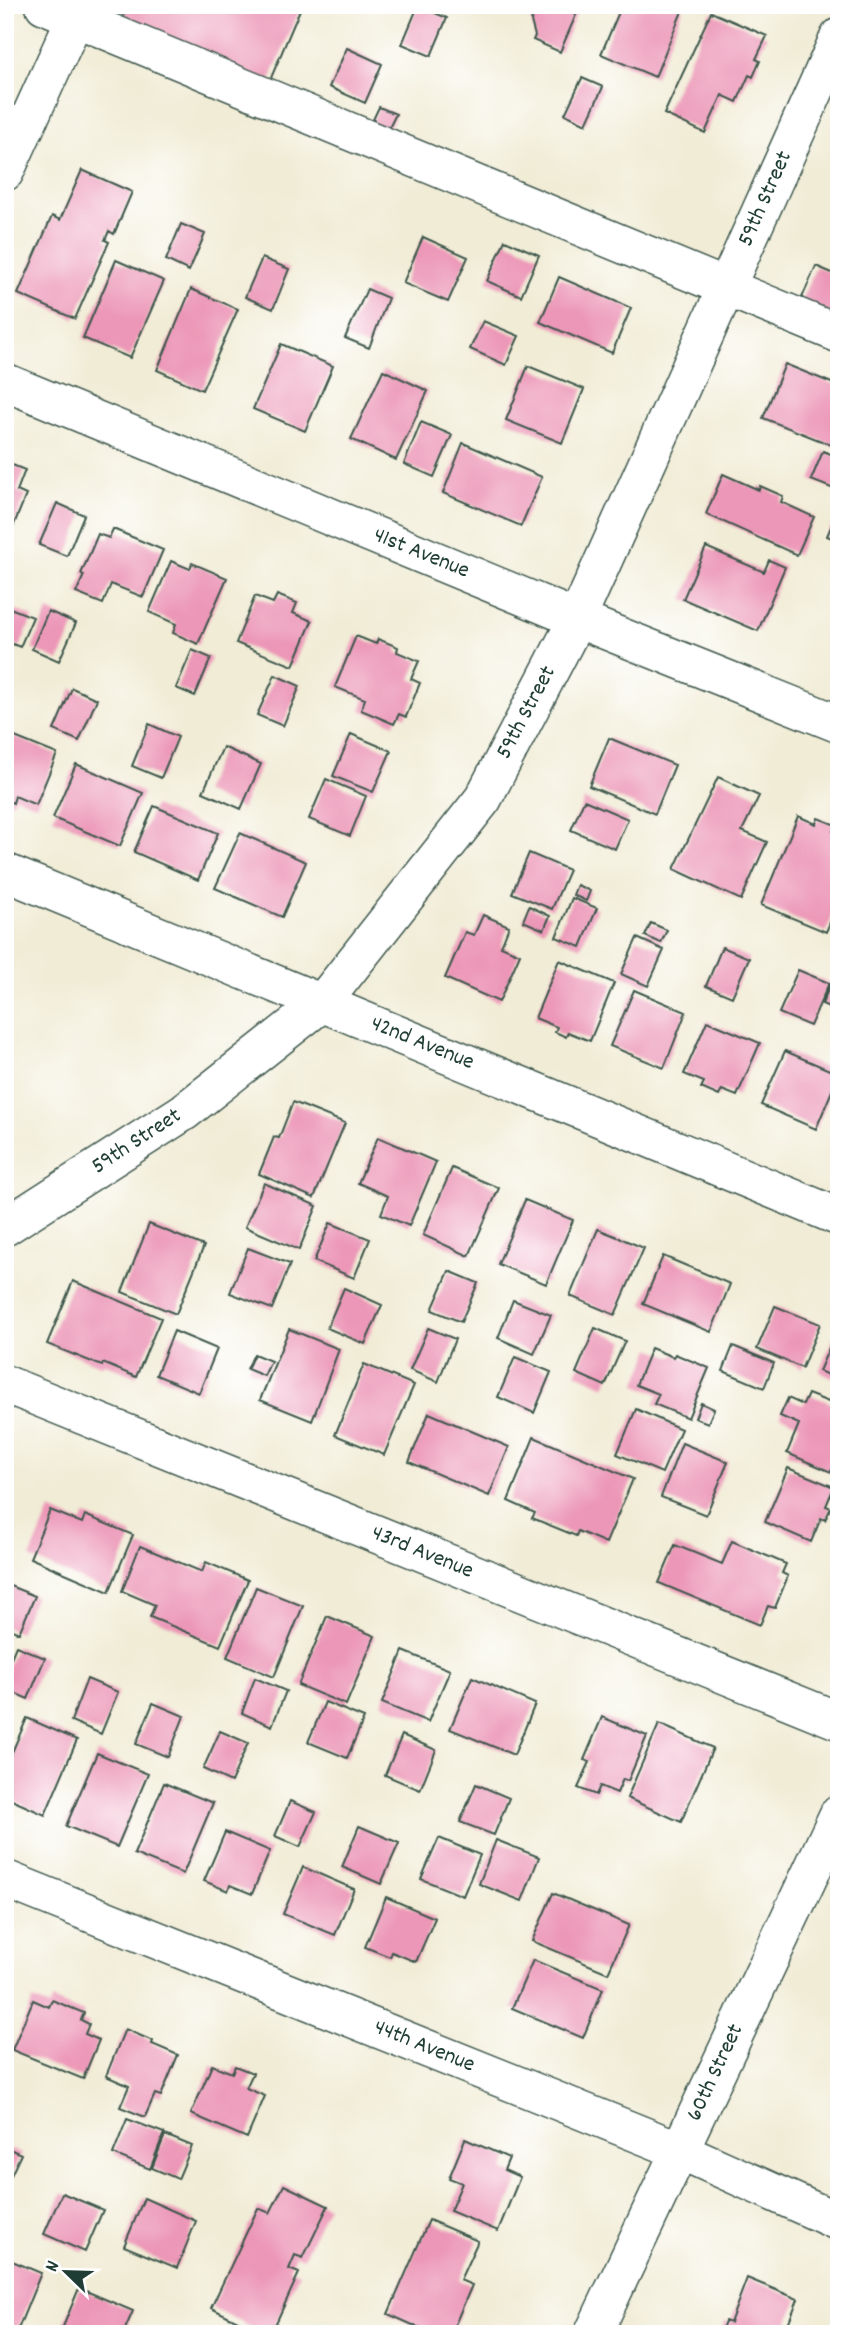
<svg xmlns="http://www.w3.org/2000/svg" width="844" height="2339" viewBox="0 0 844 2339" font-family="Dekko,sans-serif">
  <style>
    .building { fill: #ec97b7 }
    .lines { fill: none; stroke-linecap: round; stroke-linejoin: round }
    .minor-casing { stroke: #3e574c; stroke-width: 40 }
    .minor { stroke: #fff; stroke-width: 37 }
    .labels { text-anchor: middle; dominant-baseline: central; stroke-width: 6; stroke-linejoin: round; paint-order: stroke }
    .street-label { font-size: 23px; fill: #1f3d34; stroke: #fff }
  </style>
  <rect width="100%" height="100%" fill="#fff"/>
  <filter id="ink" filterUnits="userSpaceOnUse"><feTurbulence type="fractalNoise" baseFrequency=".0143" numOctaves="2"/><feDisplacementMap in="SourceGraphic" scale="14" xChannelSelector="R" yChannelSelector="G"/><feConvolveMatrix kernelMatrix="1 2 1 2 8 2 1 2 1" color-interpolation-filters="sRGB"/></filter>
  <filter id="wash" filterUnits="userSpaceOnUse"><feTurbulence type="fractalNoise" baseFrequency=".00686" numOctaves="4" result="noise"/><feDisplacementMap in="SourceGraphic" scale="28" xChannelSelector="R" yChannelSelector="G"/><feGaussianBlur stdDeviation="1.57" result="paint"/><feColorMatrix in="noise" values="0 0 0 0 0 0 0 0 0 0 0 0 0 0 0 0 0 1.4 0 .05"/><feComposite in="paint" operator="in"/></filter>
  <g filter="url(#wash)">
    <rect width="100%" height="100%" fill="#f1ecd6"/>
    <g id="blocks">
      <path class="building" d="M128,5H302L268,85L121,21Z
        M538,5H585L583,10L579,8L560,52L533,40L535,36L531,21Z
        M622,5H673L683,9L655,77L601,54Z
        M418,6L447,18L431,56L402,44Z
        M711,12L767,36L756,59L760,61L753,77L749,75L737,102L722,95L705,133L664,114Z
        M347,48L382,64L365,103L329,87Z
        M582,78L603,87L586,124L565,114Z
        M379,107L396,114L384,138L368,130Z
        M82,170L132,192L114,234L109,231L105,240L109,242L75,319L18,294L52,216L60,220Z
        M181,224L205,234L189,271L166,260Z
        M423,237L468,257L448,302L403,283Z
        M505,240L539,255L521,296L487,281Z
        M262,258L289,269L273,309L245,297Z
        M116,260L164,281L130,358L83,338Z
        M816,266L839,276V323L797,309Z
        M559,277L631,308L612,353L540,322Z
        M191,289L238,309L202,390L157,370Z
        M367,289L388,298L369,348L345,338Z
        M483,321L519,336L506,365L470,349Z
        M281,344L333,366L305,431L253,409Z
        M785,364L839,386V448L763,418Z
        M528,366L584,389L562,443L506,420Z
        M383,370L428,391L396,460L351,439Z
        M421,422L452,435L434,477L404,464Z
        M463,443L542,477L521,526L443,493Z
        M823,451L839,457V491L811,480Z
        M5,462L25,470L17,491L26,495L13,527L5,524Z
        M723,474L759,490L760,486L783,496L781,502L814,517L797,555L706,514Z
        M57,503L84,515L67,556L39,545Z
        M839,508V541L827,536Z
        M113,529L163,550L143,597L111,584L103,604L76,593L84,575L81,574L98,534L109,538Z
        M706,547L764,572L769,560L785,567L758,631L683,599Z
        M171,561L190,569L192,563L227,578L198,644L173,633L176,624L149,612Z
        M277,595L297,603L293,613L312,621L293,666L236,643L255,596L273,603Z
        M5,606L33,617L20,647L5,641Z
        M48,611L76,623L59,661L32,649Z
        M356,636L376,644L378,639L398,647L397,652L419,661L411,679L420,683L406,717L399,714L394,724L361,710L365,699L335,687Z
        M192,650L211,658L195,696L176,688Z
        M275,675L300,686L283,726L257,715Z
        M72,688L97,699L79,741L54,730Z
        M149,724L178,737L161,778L132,766Z
        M5,733L57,754L36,805L15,796L13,803L5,800Z
        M351,734L391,751L373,792L333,776Z
        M609,738L675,765L655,814L589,786Z
        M223,747L261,764L241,809L203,792Z
        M76,764L143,793L120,846L53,818Z
        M718,777L759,796L742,831L767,842L741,900L674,869Z
        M326,779L366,796L350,836L309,819Z
        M584,800L628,819L615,849L571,830Z
        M154,806L218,833L198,880L134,852Z
        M798,816L816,824L818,818L836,825L833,831L839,833V867L832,883L839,886V901L826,932L761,905Z
        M240,833L306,862L282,917L215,888Z
        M529,853L569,870L552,909L512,893Z
        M577,885L590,891L586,901L573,895Z
        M572,898L597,908L581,947L556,937Z
        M529,906L550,916L544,930L523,921Z
        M483,915L509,926L501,946L520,954L499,1002L445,978L465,932L474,935Z
        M651,923L667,930L661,943L645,936Z
        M637,938L664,950L648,986L621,974Z
        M722,947L749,958L732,997L706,986Z
        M559,960L614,983L590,1041L568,1032L566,1037L555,1032L557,1027L535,1018Z
        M798,970L829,983L810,1026L779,1013Z
        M831,983L839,987V1004L836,1010L822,1004Z
        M634,990L686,1012L664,1068L610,1046Z
        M707,1021L760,1043L737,1096L722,1090L719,1096L701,1088L704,1082L684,1074Z
        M785,1051L839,1074L816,1129L761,1105Z
        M293,1102L345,1123L314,1198L259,1174L274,1137L279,1138Z
        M378,1137L436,1162L409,1226L381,1214L388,1196L358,1183Z
        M452,1168L499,1188L469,1256L423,1235Z
        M264,1183L317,1206L299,1250L245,1227Z
        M525,1200L573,1220L546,1284L498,1264Z
        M330,1223L370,1239L354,1278L314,1261Z
        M149,1224L204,1246L176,1314L122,1292Z
        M598,1229L644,1248L615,1315L570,1296Z
        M248,1248L290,1264L272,1309L230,1293Z
        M663,1256L730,1284L711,1332L643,1304Z
        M449,1271L478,1283L461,1322L432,1310Z
        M73,1281L161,1318L136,1377L103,1363L102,1366L47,1344Z
        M344,1288L382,1305L365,1344L327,1328Z
        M513,1300L551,1315L534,1354L498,1338Z
        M775,1306L820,1324L802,1368L757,1349Z
        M839,1325V1380L819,1371Z
        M428,1328L455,1339L438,1382L410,1370Z
        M595,1328L625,1341L605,1386L576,1373Z
        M289,1329L339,1349L312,1421L260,1400Z
        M174,1331L217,1349L199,1393L156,1375Z
        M733,1346L774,1363L764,1388L723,1371Z
        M651,1348L673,1357L675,1354L709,1368L688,1418L654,1404L659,1394L636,1385Z
        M254,1354L271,1361L264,1376L247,1369Z
        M515,1357L551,1372L534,1413L498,1397Z
        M364,1364L414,1385L384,1455L335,1435Z
        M808,1394L839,1406V1453L831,1472L787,1453L799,1424L780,1416L788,1398L803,1405Z
        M701,1403L714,1409L708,1423L695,1418Z
        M636,1409L681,1429L662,1473L617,1454Z
        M429,1413L509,1447L489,1496L409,1462Z
        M534,1437L633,1479L606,1543L578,1531L576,1536L532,1518L535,1513L508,1501Z
        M682,1443L728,1462L706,1515L661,1497Z
        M788,1468L834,1487L826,1506L831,1508L825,1520L821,1518L811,1542L765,1522Z
        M50,1510L82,1523L85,1515L133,1535L109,1592L30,1558Z
        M732,1541L786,1564L782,1573L788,1576L775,1608L768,1606L760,1625L659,1583L675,1545L722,1564Z
        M140,1546L202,1572L206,1562L248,1580L220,1646L150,1617L155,1605L122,1591Z
        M5,1584L35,1596L19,1633L5,1627Z
        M256,1587L303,1606L274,1677L227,1657Z
        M327,1616L375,1636L346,1705L298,1685Z
        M16,1646L45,1658L28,1699L5,1689V1672Z
        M403,1651L450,1670L428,1722L382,1703Z
        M472,1677L535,1704L514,1755L450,1729Z
        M255,1678L286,1691L272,1726L242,1713Z
        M87,1679L118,1692L101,1734L71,1721Z
        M325,1702L364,1718L347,1758L308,1742Z
        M153,1703L184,1716L168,1757L136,1744Z
        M602,1717L647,1736L628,1781L623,1779L617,1793L600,1786L596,1795L578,1788L590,1762L584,1760Z
        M27,1718L77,1740L45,1815L5,1797V1768Z
        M659,1724L713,1748L681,1822L627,1798Z
        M220,1731L248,1743L231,1782L203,1769Z
        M402,1735L436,1750L420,1790L385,1775Z
        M97,1753L148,1774L117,1847L66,1826Z
        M164,1783L213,1803L183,1874L134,1854Z
        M476,1784L509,1798L494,1835L460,1822Z
        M290,1801L316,1812L300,1847L275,1836Z
        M359,1826L399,1843L381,1884L342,1867Z
        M225,1832L270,1851L252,1894L230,1885L228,1891L204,1881Z
        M439,1838L480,1855L463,1896L421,1879Z
        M496,1840L539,1857L522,1901L479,1884Z
        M303,1867L354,1889L335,1935L283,1914Z
        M553,1893L629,1925L608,1973L532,1941Z
        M386,1897L435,1918L416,1962L392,1952L390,1957L365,1947Z
        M533,1960L603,1989L583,2038L512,2008Z
        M5,1981L15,1985L5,2009Z
        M33,2000L49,2007L52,2000L84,2013L81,2020L89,2024L85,2034L99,2040L83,2079L12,2050Z
        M125,2029L153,2041L152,2044L178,2055L161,2096L155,2094L145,2117L120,2107L129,2086L106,2076Z
        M212,2065L232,2073L235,2066L253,2073L246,2088L265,2096L247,2138L191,2114Z
        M127,2119L164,2133L150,2169L113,2154Z
        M165,2135L192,2146L178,2179L152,2168Z
        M465,2139L509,2158L504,2170L520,2177L498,2231L450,2211L462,2183L449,2178Z
        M5,2147L21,2154L5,2188Z
        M284,2185L328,2206L303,2258L295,2255L289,2269L299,2273L271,2334H265L211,2308L258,2208L270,2213Z
        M62,2193L103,2210L85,2252L44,2234Z
        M144,2198L196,2221L177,2268L124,2246Z
        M429,2220L478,2241L460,2280L472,2285L451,2334H433L388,2314Z
        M5,2258L41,2273L16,2334H5Z
        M747,2278L798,2299L784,2334H720L725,2321L730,2323Z
        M79,2288L133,2311L123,2334H60Z
        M817,2324L839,2333V2334H813Z"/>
    </g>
  </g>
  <g filter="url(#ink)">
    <use href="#blocks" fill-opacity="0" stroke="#3e574c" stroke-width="2"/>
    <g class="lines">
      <g class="minor-casing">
        <path id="minor" d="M44,5L839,334
          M5,172L81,5
          M5,382L577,619L839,724
          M5,872L839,1217
          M5,1227L184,1112L322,1003L483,799L577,619L839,37
          M5,1384L839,1721
          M5,1879L679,2150L839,2222
          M593,2334L839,1813"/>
      </g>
      <use href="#minor" class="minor"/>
    </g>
  </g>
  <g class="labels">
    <g class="street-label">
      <text transform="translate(766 199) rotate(-66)">59th Street</text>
      <text transform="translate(421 554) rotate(22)">41st Avenue</text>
      <text transform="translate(527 713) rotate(-62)">59th Street</text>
      <text transform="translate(422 1044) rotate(22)">42nd Avenue</text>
      <text transform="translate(137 1142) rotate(-33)">59th Street</text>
      <text transform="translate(422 1553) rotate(22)">43rd Avenue</text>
      <text transform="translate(424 2047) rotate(22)">44th Avenue</text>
      <text transform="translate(716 2073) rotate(-65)">60th Street</text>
    </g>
  </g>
  <rect width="844" height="2339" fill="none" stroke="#fff" stroke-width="28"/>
  <g transform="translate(66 2272) rotate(293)" stroke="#ffffff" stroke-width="5" paint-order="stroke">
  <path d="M0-5L12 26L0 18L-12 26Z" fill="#1f3d34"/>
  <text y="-10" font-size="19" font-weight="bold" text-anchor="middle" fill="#1f3d34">N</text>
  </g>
</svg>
